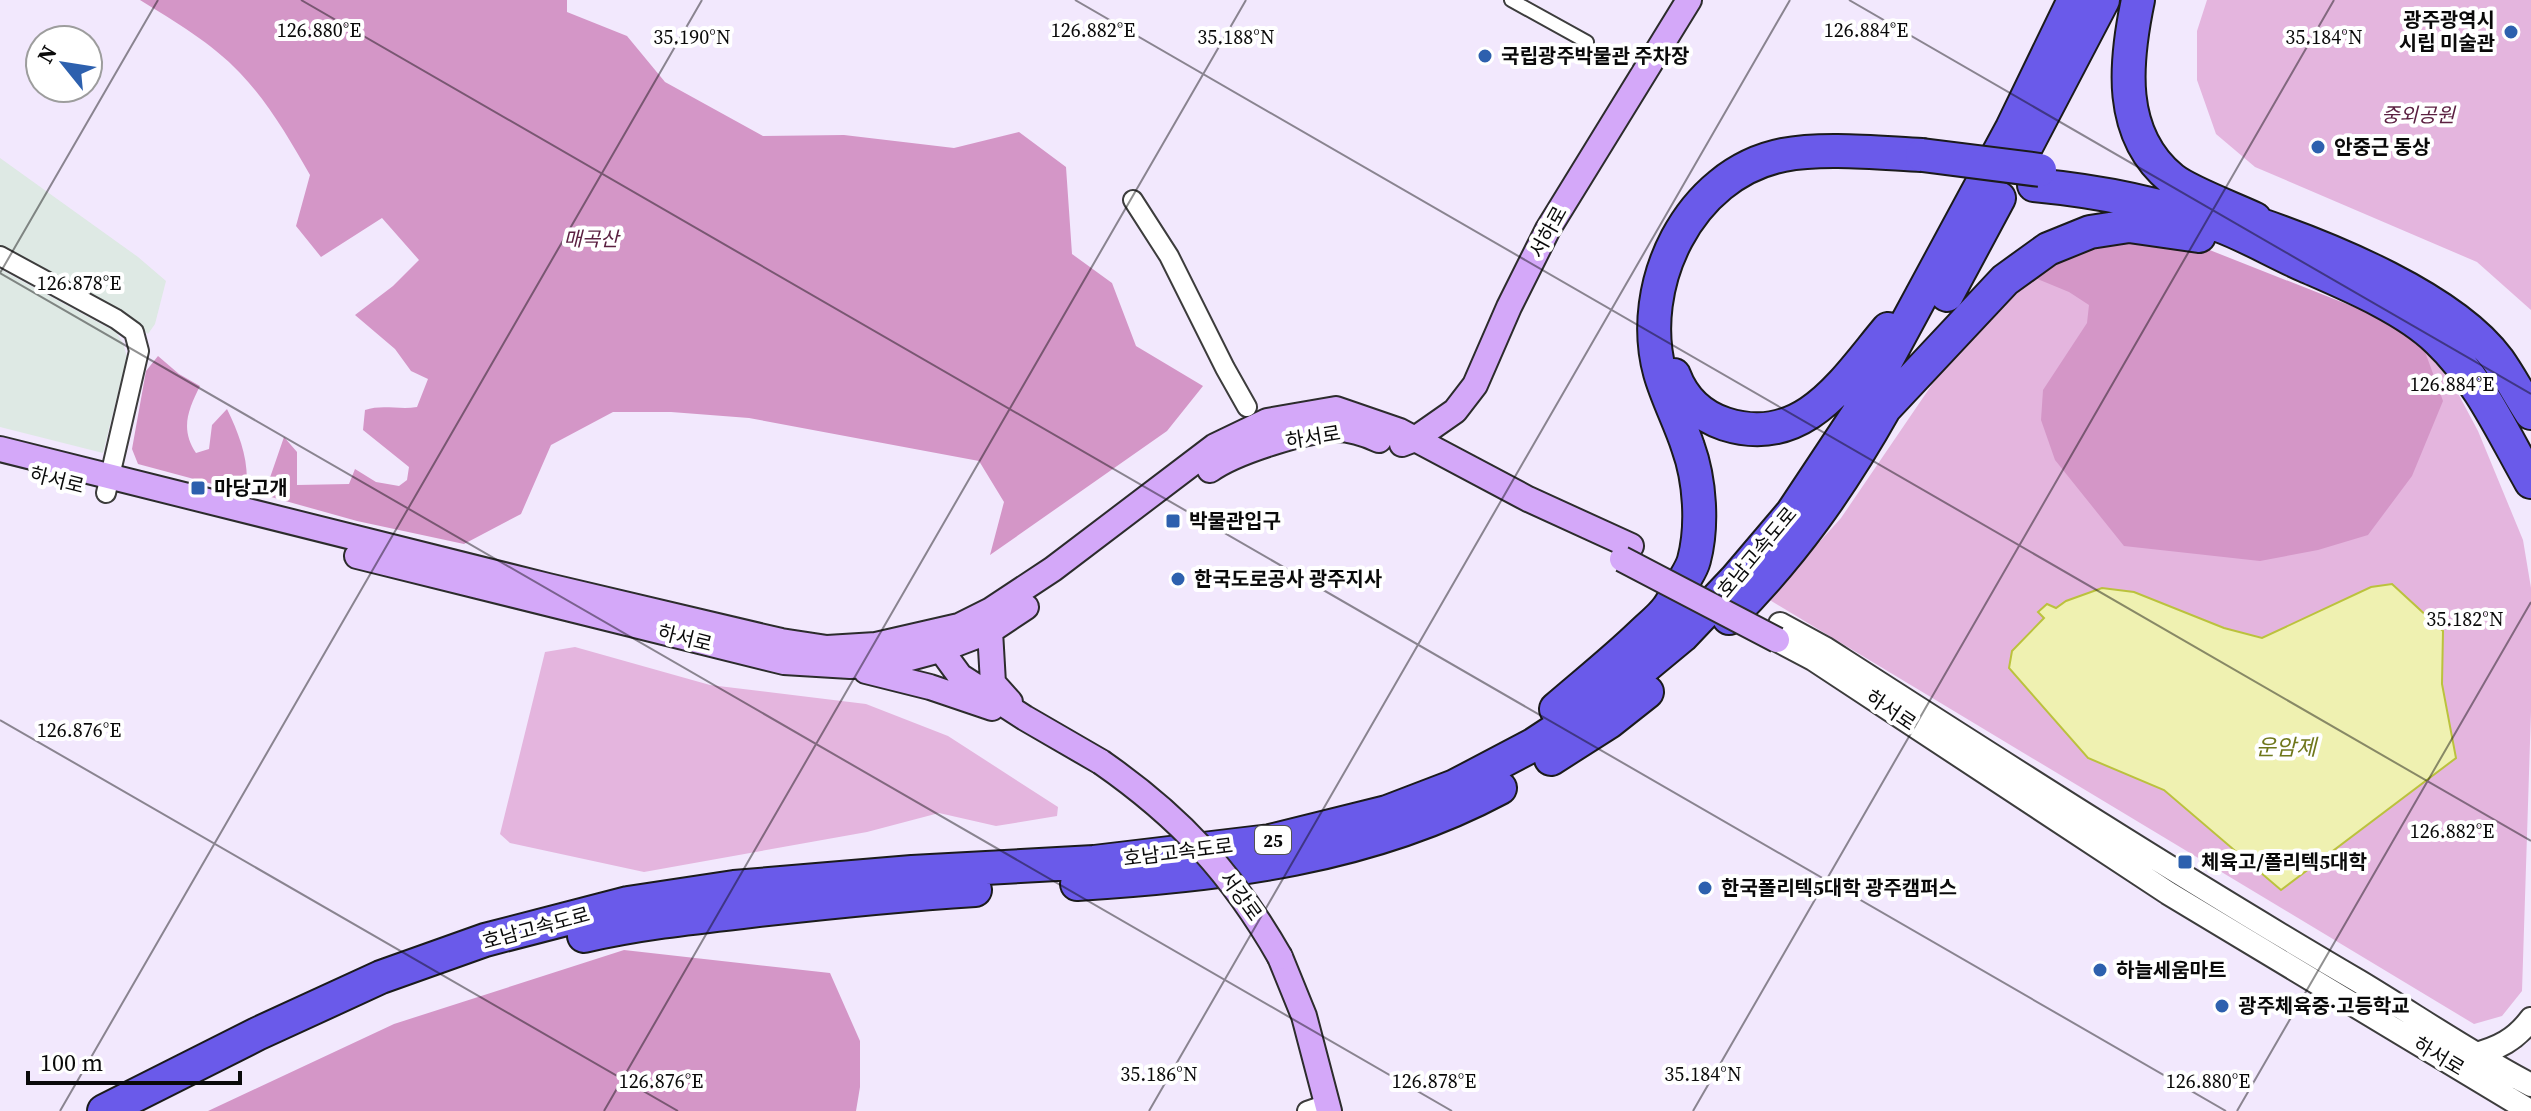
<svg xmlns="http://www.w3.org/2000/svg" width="2531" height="1111" viewBox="0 0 2531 1111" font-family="'Source Serif 4','Noto Sans KR',serif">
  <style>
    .industrial { fill: #dee9e4 }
    .green { fill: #e4b5de }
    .forest { fill: #d496c7 }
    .water { fill: #eff1b1; stroke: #bbc23d; stroke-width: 2 }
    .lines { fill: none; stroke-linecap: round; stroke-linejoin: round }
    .pedestrian-casing { stroke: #3d3d3d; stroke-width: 16 }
    .minor-casing { stroke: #3d3d3d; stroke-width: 22 }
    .tertiary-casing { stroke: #3d3d3d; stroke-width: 26 }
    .secondary-casing { stroke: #2c2c2c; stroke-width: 28 }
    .motorway-casing { stroke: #1b1b1b; stroke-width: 36 }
    .pedestrian { stroke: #fff; stroke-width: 12 }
    .minor { stroke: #fff; stroke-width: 18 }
    .tertiary { stroke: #fff; stroke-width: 22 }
    .secondary { stroke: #d4a8f9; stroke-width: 24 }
    .motorway { stroke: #6a5aea; stroke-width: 32 }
    .secondary-bridge-casing { stroke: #2c2c2c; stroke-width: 28; stroke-linecap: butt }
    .motorway-bridge-casing { stroke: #1b1b1b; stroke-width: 36; stroke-linecap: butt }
    .secondary-bridge { stroke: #d4a8f9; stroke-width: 24 }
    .motorway-bridge { stroke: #6a5aea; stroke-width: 32 }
    .ticks { fill: none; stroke: #0a0a0a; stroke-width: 2; stroke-opacity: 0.45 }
    .poi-dot { fill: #2d60ae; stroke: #fff; stroke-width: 3 }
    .labels { text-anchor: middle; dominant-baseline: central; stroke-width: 8; stroke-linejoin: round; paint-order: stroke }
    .shield { fill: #fff; stroke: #545454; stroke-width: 2 }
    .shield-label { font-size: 18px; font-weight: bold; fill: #0a0a0a }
    .poi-label { font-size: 20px; font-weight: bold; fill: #0a0a0a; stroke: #fff; text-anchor: start }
    .park-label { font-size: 20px; font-style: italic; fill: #5b2041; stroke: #fff }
    .street-label { font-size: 20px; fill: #0a0a0a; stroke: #fff }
    .water-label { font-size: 22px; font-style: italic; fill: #6f771b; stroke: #fff }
    .ticks-label { font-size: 20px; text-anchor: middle; fill: #0a0a0a; stroke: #fff; stroke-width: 8; stroke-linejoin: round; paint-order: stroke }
  </style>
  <rect width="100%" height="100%" fill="#f2e8fd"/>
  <path class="industrial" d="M0,158L138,257L166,281L155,324L148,334L119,309L0,247Z
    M0,269L116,332L123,343L127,357L103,453L0,427Z"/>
  <path class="green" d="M2207,0H2531V310L2477,262L2255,167L2216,134L2197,80V31Z
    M2028,275L2383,319L2424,349L2454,386L2478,431L2523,540L2531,588V711L2522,991L2502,1016L2474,1024L1768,599L1841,518L1933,383L1973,331Z
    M575,647L710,685L866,704L948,736L1058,807L1057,816L996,826L939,813L867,832L644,872L510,843L500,834L545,652Z"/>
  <path class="forest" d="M140,0H567V12L627,36L665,82L763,136L844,135L954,148L1019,132L1066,167L1072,254L1112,283L1136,346L1203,386L1167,431L990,555L1004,502L979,461L749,418L671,412H613L551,445L521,514L464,544L357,521L264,495L284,437L297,452V485L349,484L355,469L376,482L399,486L407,480L409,467L363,430L365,410C382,404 399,410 417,407L428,379L411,371L395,349L355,315L393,286L419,260L382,218L321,257L296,226L310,175C290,140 268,102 240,73C212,43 174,21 140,0Z
    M2141,236L2202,247L2377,316L2424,349L2443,401L2412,476L2368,535L2318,550L2260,561L2124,546L2055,460L2041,420L2043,390L2087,323L2089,305L2069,292L2028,275L2093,244Z
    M158,356L179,374L200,386C188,410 180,429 196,453L209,449L212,425L227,409C240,436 250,462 246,493L138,464L132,449L146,371Z
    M624,950L830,973L860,1041V1087L856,1111H208L394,1024Z"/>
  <path class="water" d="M2392,584L2443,631L2442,684L2456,758L2281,890L2164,790L2088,758L2009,668L2012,651L2044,618L2038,612L2047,604L2056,608L2066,601L2102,588L2134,592L2224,628L2262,638L2371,587Z"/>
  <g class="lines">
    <g class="pedestrian-casing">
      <path id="pedestrian" d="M1511,0L1587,42"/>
    </g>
    <g class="minor-casing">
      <path id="minor" d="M1133,200L1169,256L1225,368L1247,407
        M0,256L116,319L134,332L139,351L106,493
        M1307,1111L1327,1104"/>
    </g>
    <g class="tertiary-casing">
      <path id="tertiary" d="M1780,624L1826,649C2002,762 2179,876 2360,982C2418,1017 2470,1053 2531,1085
        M1777,640L1813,659L2168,893L2530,1111
        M2473,1055C2499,1048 2515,1040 2531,1019"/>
    </g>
    <g class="secondary-casing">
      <path id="secondary" d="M1402,444L1415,439L1455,411L1475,385L1509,307L1548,229L1689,0
        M0,449L548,586L781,641L827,648L876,645L959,626L991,610L1053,569L1215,446L1267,421L1336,409L1400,431L1528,499L1631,546
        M1210,470C1235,452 1305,430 1336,429C1351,429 1366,434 1379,440
        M357,556L784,662L850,666L888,664L940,650L990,631L1026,607
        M990,631L993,683L1010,702
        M933,639L960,676L1025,718L1101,762
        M866,671L930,687L992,708
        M1280,957L1304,1016L1329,1111"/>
    </g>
    <g class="motorway-casing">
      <path id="motorway" d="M2138,0C2125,62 2117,134 2172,179C2188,192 2234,209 2255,219
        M2026,147L2103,0
        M2034,185C2097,191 2158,202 2218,225C2248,236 2276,253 2306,266C2347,284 2405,308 2438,340C2479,379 2503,433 2531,482
        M2258,224C2331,249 2452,298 2498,360C2510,377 2520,396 2531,413
        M1947,295L1999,198
        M1674,375C1683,399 1701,416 1725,424C1804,449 1844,381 1888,329
        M1884,409L2005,280L2048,249L2090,232L2129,226L2199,236
        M1729,618C1794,553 1841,486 1886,406
        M1556,709C1585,684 1615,660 1642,634C1651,625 1661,618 1668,608C1674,600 1678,590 1683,582C1687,575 1692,568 1694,560C1703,526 1700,480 1688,447C1680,422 1667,398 1660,373C1636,286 1688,174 1783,155C1823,147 1880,153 1922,155
        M1551,759L1609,722L1647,692
        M1077,884C1223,875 1369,858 1500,788
        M584,936C636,924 689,918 742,912C820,903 897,895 975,890
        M104,1111L257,1034L381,977L485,940L628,903L734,887L912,872L1094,862L1270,841L1387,812L1455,786L1533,745L1618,689L1682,636L1736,579L1792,513L1857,415L2012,128L2074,0"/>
    </g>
    <use href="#pedestrian" class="pedestrian"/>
    <use href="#minor" class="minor"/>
    <use href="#tertiary" class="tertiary"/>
    <use href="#secondary" class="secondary"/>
    <use href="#motorway" class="motorway"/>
    <g class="secondary-bridge-casing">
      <path id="secondary-bridge" d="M1622,559L1777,640
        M1101,762C1180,817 1232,873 1280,957"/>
    </g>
    <g class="motorway-bridge-casing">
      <path id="motorway-bridge" d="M1922,155L2040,170"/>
    </g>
    <use href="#secondary-bridge" class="secondary-bridge"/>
    <use href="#motorway-bridge" class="motorway-bridge"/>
  </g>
  <path class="ticks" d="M301,0L2226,1111M1075,0L2531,841M1849,0L2531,394M0,273L1452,1111M0,273L158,0M0,720L678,1111M60,1111L702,0M604,1111L1246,0M1149,1111L1790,0M1693,1111L2334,0M2237,1111L2531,602"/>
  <g class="poi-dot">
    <circle cx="2511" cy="32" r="8"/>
    <circle cx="1485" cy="56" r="8"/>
    <circle cx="2318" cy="147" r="8"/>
    <rect x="190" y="480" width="16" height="16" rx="4"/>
    <rect x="1165" y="513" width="16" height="16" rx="4"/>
    <circle cx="1178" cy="579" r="8"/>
    <rect x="2177" y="854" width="16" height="16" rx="4"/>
    <circle cx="1705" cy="888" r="8"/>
    <circle cx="2100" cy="970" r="8"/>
    <circle cx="2222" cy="1006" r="8"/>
  </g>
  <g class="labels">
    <rect class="shield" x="1255" y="826" width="36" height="28" rx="6"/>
    <g class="shield-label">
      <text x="1273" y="840">25</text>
    </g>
    <g class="poi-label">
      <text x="2495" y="20" text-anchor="end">광주광역시<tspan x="2495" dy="23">시립 미술관</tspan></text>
      <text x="1501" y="56">국립광주박물관 주차장</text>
      <text x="2334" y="147">안중근 동상</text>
      <text x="214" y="488">마당고개</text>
      <text x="1189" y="521">박물관입구</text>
      <text x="1194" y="579">한국도로공사 광주지사</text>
      <text x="2201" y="862">체육고/폴리텍5대학</text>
      <text x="1721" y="888">한국폴리텍5대학 광주캠퍼스</text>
      <text x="2116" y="970">하늘세움마트</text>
      <text x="2238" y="1006">광주체육중·고등학교</text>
    </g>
    <g class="park-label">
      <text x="2418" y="115">중외공원</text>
      <text x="591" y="239">매곡산</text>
    </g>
    <g class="street-label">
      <text transform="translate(1548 232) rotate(-61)">서하로</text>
      <text transform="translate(1313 437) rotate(-9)">하서로</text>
      <text transform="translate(57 480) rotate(14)">하서로</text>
      <text transform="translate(1757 552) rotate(-50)">호남고속도로</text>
      <text transform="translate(685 638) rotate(14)">하서로</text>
      <text transform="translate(1891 710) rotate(34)">하서로</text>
      <text transform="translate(1178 852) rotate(-7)">호남고속도로</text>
      <text transform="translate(1241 896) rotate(54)">서강로</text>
      <text transform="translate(536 928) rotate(-15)">호남고속도로</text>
      <text transform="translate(2439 1056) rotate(31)">하서로</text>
    </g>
    <g class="water-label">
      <text x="2286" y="747">운암제</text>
    </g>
  </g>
  <g class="ticks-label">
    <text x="319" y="37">126.880°E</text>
    <text x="1093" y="37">126.882°E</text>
    <text x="1866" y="37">126.884°E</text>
    <text x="692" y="44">35.190°N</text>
    <text x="1236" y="44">35.188°N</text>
    <text x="2324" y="44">35.184°N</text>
    <text x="79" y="290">126.878°E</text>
    <text x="2452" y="391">126.884°E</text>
    <text x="2465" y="626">35.182°N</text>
    <text x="79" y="737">126.876°E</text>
    <text x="2452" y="838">126.882°E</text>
    <text x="1159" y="1081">35.186°N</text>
    <text x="1703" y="1081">35.184°N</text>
    <text x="661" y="1088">126.876°E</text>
    <text x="1434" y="1088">126.878°E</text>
    <text x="2208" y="1088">126.880°E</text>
  </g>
  <g transform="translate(64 64) rotate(300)"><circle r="38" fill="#ffffff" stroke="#9d9d9d" stroke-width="2"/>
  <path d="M0-6L14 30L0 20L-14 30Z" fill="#2d60ae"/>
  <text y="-12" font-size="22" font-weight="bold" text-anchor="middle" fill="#0a0a0a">N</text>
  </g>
  <path d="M28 1071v12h212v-12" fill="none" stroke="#0a0a0a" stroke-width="4"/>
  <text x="40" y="1071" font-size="24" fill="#0a0a0a" stroke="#ffffff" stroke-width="6" paint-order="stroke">100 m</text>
</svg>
